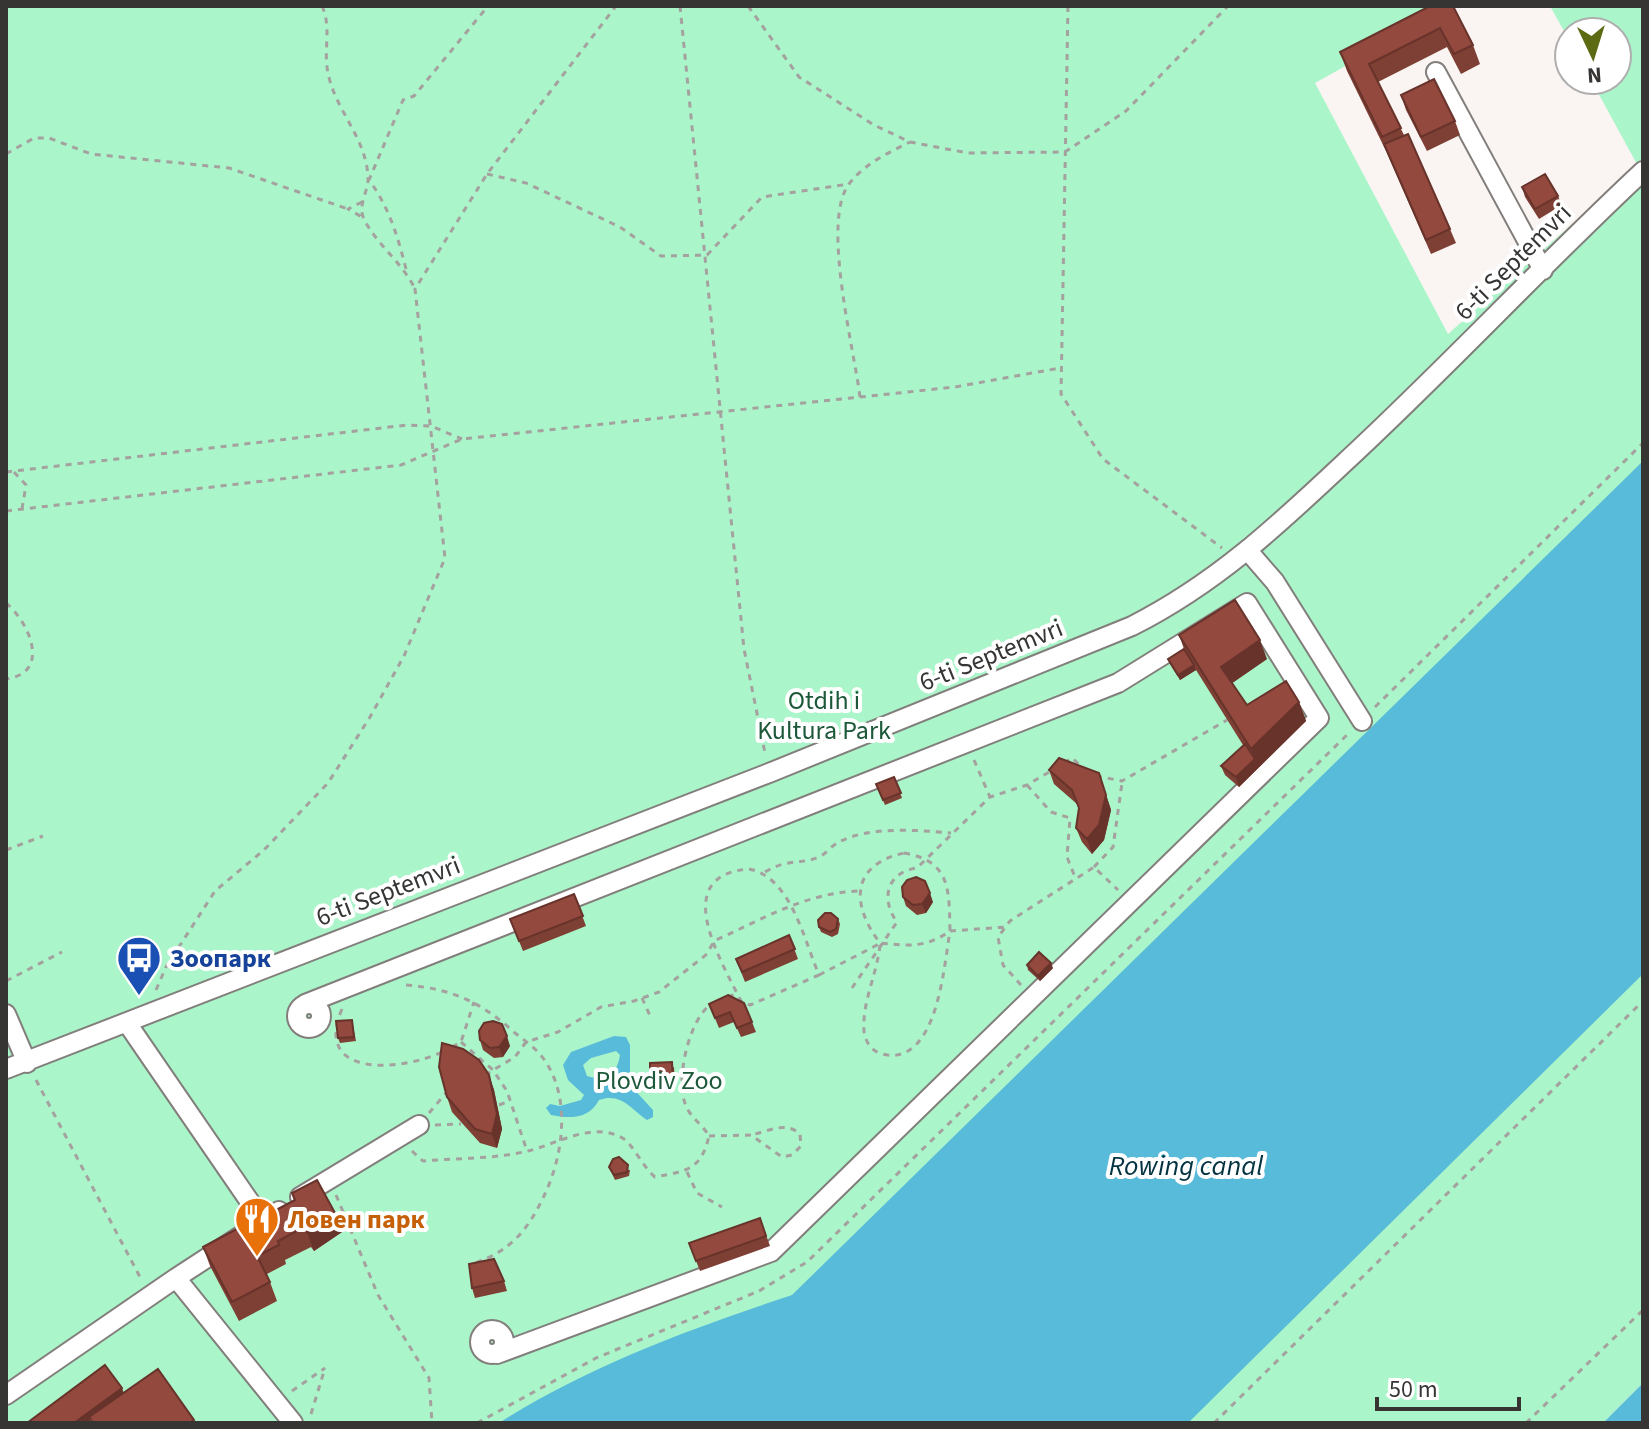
<svg xmlns="http://www.w3.org/2000/svg" width="1649" height="1429" viewBox="0 0 1649 1429" font-family="'Source Sans 3',sans-serif">
  <style>
    .green { fill: #aaf5c9 }
    .water { fill: #59bbda; fill-rule: evenodd }
    .lines { fill: none; stroke-linecap: round; stroke-linejoin: round }
    .minor-casing { stroke: #827e7b; stroke-width: 22 }
    .path { stroke: #a4a19f; stroke-width: 3; stroke-dasharray: 6 6; stroke-linecap: butt }
    .minor { stroke: #fff; stroke-width: 18 }
    .wall { fill: #7e3f34 }
    .shaded-wall { fill: #67332b }
    .building { fill: #93493d; stroke: #67332b; stroke-width: 2 }
    .labels { text-anchor: middle; dominant-baseline: central; stroke-width: 8; stroke-linejoin: round; paint-order: stroke }
    .street-label { font-size: 26px; fill: #373534; stroke: #fff }
    .park-label { font-size: 26px; fill: #1d583a; stroke: #fff }
    .transit-label { font-size: 26px; font-weight: bold; fill: #164399; stroke: #fff; text-anchor: start }
    .food-label { font-size: 26px; font-weight: bold; fill: #c56008; stroke: #fff; text-anchor: start }
    .water-label { font-size: 28px; font-style: italic; fill: #033240; stroke: #fff }
  </style>
  <rect width="100%" height="100%" fill="#faf5f2"/>
  <path class="green" d="M6,6H1453L1315,83L1448,334L1638,166L1591,80H1617V32H1569V40L1550,6H1643V1383L1603,1423H6Z"/>
  <path class="water" d="M1643,461V974L1188,1423H499C590,1365 690,1329 792,1295Z
    M614,1036L626,1037L630,1045V1085L653,1110V1117L647,1120C631,1109 621,1092 599,1100C589,1119 570,1119 551,1115L546,1108L550,1104L560,1106L581,1100L584,1095L568,1080L563,1065L571,1052ZM616,1051L620,1055C617,1075 606,1082 587,1076L583,1065L591,1058Z
    M1643,1383V1423H1603Z"/>
  <g class="lines">
    <g class="minor-casing">
      <path id="minor" d="M1436,72L1543,270
        M1249,552L1275,582L1362,721
        M297 1016a12 12 0 1 1 24 0a12 12 0 1 1-24 0Z
        M305,1004L1118,683L1247,603L1319,718L771,1252L497,1354
        M6,1014L27,1063
        M127,1023L263,1221
        M6,1069L769,773L1132,626C1215,584 1276,527 1343,464C1446,369 1541,266 1643,171
        M300,1197L419,1125
        M279,1211L176,1278L293,1423
        M480 1342a12 12 0 1 1 24 0a12 12 0 1 1-24 0Z
        M6,1395L176,1278"/>
    </g>
    <path class="path" d="M322,6C332,28 323,50 328,73C335,110 366,137 368,177C369,191 357,205 364,219C376,244 402,262 415,289
      M680,6L744,649L765,753
      M748,6L799,77L874,125L910,142L968,153L1065,152L1126,111L1228,6
      M1068,6L1061,394L1103,459L1222,548
      M6,154L34,138H49L91,154L229,168L348,209
      M487,174L526,183L620,227L661,256L707,255L762,197L849,184
      M362,202L348,209L362,217
      M406,269C398,237 389,207 369,180L403,100L414,96L488,6
      M860,397C854,348 821,221 849,184C864,164 888,153 910,142
      M6,472L407,425L431,426L462,439
      M14,472L26,485L22,509
      M6,511L401,465L462,439L955,387L1060,368
      M6,603C29,622 52,673 6,679
      M1375,707L1643,443
      M974,760L990,797
      M1064,763L1072,758L1083,768
      M1096,776L1122,781L1227,720
      M1027,785L1051,812L1070,818L1067,857L1075,877
      M6,850L43,836
      M904,853C951,861 949,890 950,931C926,948 909,946 880,943C851,905 850,865 904,853Z
      M1094,867L1113,847L1122,783
      M749,869C791,877 804,940 819,975L750,1005L741,1001C720,959 669,875 749,869Z
      M765,872C788,858 800,865 819,857C826,854 832,845 839,842C869,826 918,830 951,833
      M880,945C877,974 862,1002 864,1031C865,1041 871,1051 882,1054C938,1068 944,964 950,931L1006,927
      M819,975L879,944
      M6,981L62,952
      M406,985C453,989 481,1002 515,1033C523,1039 532,1046 539,1053C573,1092 564,1156 543,1198C527,1231 510,1251 475,1263
      M1021,985L1003,965L998,937L1010,921L1094,867L1118,890
      M852,988L897,922C880,899 887,872 917,868L990,797L1027,785L1051,771
      M156,990L166,967L215,891L264,850L328,783L370,717L404,656L445,558L415,289L487,174L616,6
      M728,997L737,993
      M642,998L651,1018
      M342,1009C312,1079 402,1071 442,1052
      M461,1042L493,1070L507,1091L527,1151
      M452,1047L461,1042L474,1002
      M485,1075L515,1057L526,1042L558,1032L601,1007L634,1001L659,992L707,954L714,941C763,919 805,893 859,891
      M36,1080L141,1279
      M499,1105L509,1101
      M429,1113L446,1093
      M435,1125L461,1124
      M709,1136L751,1135L782,1157L792,1155L801,1146L800,1134C786,1121 769,1131 751,1135
      M412,1151L423,1161C457,1158 495,1159 528,1151C557,1144 594,1120 624,1139C633,1145 643,1167 655,1177C687,1171 701,1170 709,1136C701,1122 688,1117 684,1100C677,1075 689,1021 710,1005
      M687,1172L697,1193L722,1207
      M336,1195L378,1295L429,1378L432,1423
      M292,1391L325,1368
      M311,1414L325,1368
      M477,1423L596,1358L759,1291L807,1262L1350,732
      M1214,1423L1643,1001
      M1526,1423L1643,1310"/>
    <use href="#minor" class="minor"/>
  </g>
  <path class="wall" d="M1430,6L1473,45L1480,64L1461,74L1447,47L1378,82L1450,229L1456,243L1431,254L1386,151L1347,71L1340,52Z
    M1401,95L1455,121L1460,135L1427,151L1406,110Z
    M1522,187L1558,196L1562,205L1539,219L1525,197Z
    M1179,635L1267,659L1232,683L1247,705L1299,702L1306,721L1239,787L1225,775L1221,766L1243,745L1196,670L1180,680L1170,664L1168,659L1184,649Z
    M1049,770L1099,773L1111,810L1104,840L1092,854L1082,842L1076,828L1079,809L1077,804L1054,784Z
    M894,777L902,798L885,805L876,784Z
    M574,894L586,926L523,951L510,919Z
    M903,897L933,902L926,913L917,915L906,906Z
    M838,919L840,924L838,934L832,937L821,932L819,927Z
    M789,935L798,959L745,982L736,959Z
    M1027,965L1053,968L1040,981L1028,970Z
    M709,1004L752,1022L756,1032L741,1037L734,1022L719,1028Z
    M352,1020L356,1041L340,1043L338,1038Z
    M480,1040L510,1046L503,1057L494,1058L483,1050Z
    M674,1067L675,1088L665,1089L663,1079L652,1080L650,1075Z
    M489,1075L494,1090L502,1129L497,1148L480,1143L452,1112L447,1097Z
    M609,1167L630,1170L629,1176L615,1180Z
    M292,1193L342,1232L314,1251L311,1247L285,1260L286,1264L267,1274L277,1301L239,1321L210,1266L203,1247L251,1236L263,1230L259,1219L294,1201Z
    M760,1218L770,1246L700,1271L689,1243Z
    M504,1281L507,1291L475,1298L472,1288Z"/>
  <path class="shaded-wall" d="M1260,640L1267,659L1228,686L1221,667Z
    M1194,665L1196,670L1180,680L1178,675Z
    M1299,702L1306,721L1239,787L1236,777L1255,759L1251,749Z
    M1099,773L1111,810L1104,840L1092,854L1087,839Z
    M930,893L933,902L926,913L922,904Z
    M1051,963L1053,968L1040,981L1038,976Z
    M507,1036L510,1046L503,1057L499,1047Z
    M489,1075L494,1090L502,1129L497,1148L492,1134Z
    M335,1213L342,1232L314,1251L307,1232Z
    M122,1388L127,1402L89,1417L91,1423H74Z"/>
  <path class="building" d="M1430,6H1453L1473,45L1454,54L1440,28L1369,64L1401,128L1382,137L1340,52Z
    M1434,79L1455,121L1421,137L1401,95Z
    M1408,134L1450,229L1426,240L1384,144Z
    M1545,174L1558,196L1535,209L1522,187Z
    M1235,600L1260,640L1221,667L1247,705L1286,681L1299,702L1251,749L1179,635Z
    M1184,649L1194,665L1178,675L1168,659Z
    M1245,744L1255,759L1236,777L1221,766Z
    M1059,758L1099,773L1106,795L1099,825L1087,839L1076,828L1079,808L1072,790L1049,770Z
    M894,777L901,793L883,800L876,784Z
    M916,877L925,881L930,893L922,904L913,905L903,897L902,887L907,880Z
    M574,894L583,916L519,941L510,919Z
    M825,913H831L838,919L836,929L830,932L819,927L818,920Z
    M789,935L795,949L742,972L736,959Z
    M1039,952L1051,963L1038,976L1027,965Z
    M728,995L744,1003L752,1022L737,1028L730,1012L715,1018L709,1004Z
    M352,1020L354,1037L338,1038L336,1021Z
    M493,1021L502,1024L507,1036L499,1047L490,1048L480,1040L479,1031L484,1023Z
    M442,1043L463,1049L479,1060L489,1075L497,1114L492,1134L475,1129L447,1097L439,1067Z
    M672,1062L673,1083L663,1084L662,1074L650,1075V1063Z
    M619,1157L628,1165L627,1172L614,1175L609,1167L613,1159Z
    M317,1180L335,1213L307,1232L304,1227L278,1241L279,1245L257,1256L270,1282L232,1302L203,1247L244,1225L251,1236L265,1229L259,1219L295,1200L292,1193Z
    M760,1218L766,1236L696,1261L689,1243Z
    M494,1259L504,1281L472,1288L469,1264Z
    M105,1365L122,1388L74,1423H27Z
    M158,1369L194,1420L189,1423H93L89,1417Z"/>
  <defs>
    <g id="bus-pin" transform="scale(2.3)"><path d="M0 17L-7.5 6A9.5 9.5 0 1 1 7.5 6Z" fill="#1a4fb4" stroke="#fff"/><path d="M-5-6H5V4H4V6H2V4H-2V6H-4V4H-5ZM-3.5-4V0h7V-4ZM-3.5 1.2v1.5H-2V1.2ZM2 1.2v1.5H3.5V1.2Z" fill="#fff"/></g>
    <g id="restaurant-pin" transform="scale(2.3)"><path d="M0 17L-7.5 6A9.5 9.5 0 1 1 7.5 6Z" fill="#e8710a" stroke="#fff"/><path d="M-5-6h1v4h1v-4h1v4h1v-4h1v5L-1.5 .5V6h-2V.5L-5-1ZM5-6V6H3V1.5H1.5Q1.5-4 5-6Z" fill="#fff"/></g>
  </defs>
  <g fill-rule="evenodd">
    <use href="#bus-pin" x="139" y="958"/>
    <use href="#restaurant-pin" x="257" y="1219"/>
  </g>
  <g class="labels">
    <g class="street-label">
      <text transform="translate(1513 262) rotate(-45)">6-ti Septemvri</text>
      <text transform="translate(991 655) rotate(-22)">6-ti Septemvri</text>
      <text transform="translate(388 891) rotate(-21)">6-ti Septemvri</text>
    </g>
    <g class="park-label">
      <text x="824" y="700">Otdih i<tspan x="824" dy="30">Kultura Park</tspan></text>
      <text x="659" y="1080">Plovdiv Zoo</text>
    </g>
    <g class="transit-label">
      <text x="170" y="958">Зоопарк</text>
    </g>
    <g class="food-label">
      <text x="288" y="1219">Ловен парк</text>
    </g>
    <g class="water-label">
      <text x="1186" y="1166">Rowing canal</text>
    </g>
  </g>
  <rect width="1649" height="1429" fill="none" stroke="#373534" stroke-width="16"/>
  <g transform="translate(1593 56) rotate(176)"><circle r="38" fill="#ffffff" stroke="#afaeae" stroke-width="2"/>
  <path d="M0-6L14 30L0 20L-14 30Z" fill="#5c6a13"/>
  <text y="-12" font-size="22" font-weight="bold" text-anchor="middle" fill="#373534">N</text>
  </g>
  <path d="M1377 1397v12h142v-12" fill="none" stroke="#373534" stroke-width="4"/>
  <text x="1389" y="1397" font-size="24" fill="#373534" stroke="#ffffff" stroke-width="6" paint-order="stroke">50 m</text>
</svg>
